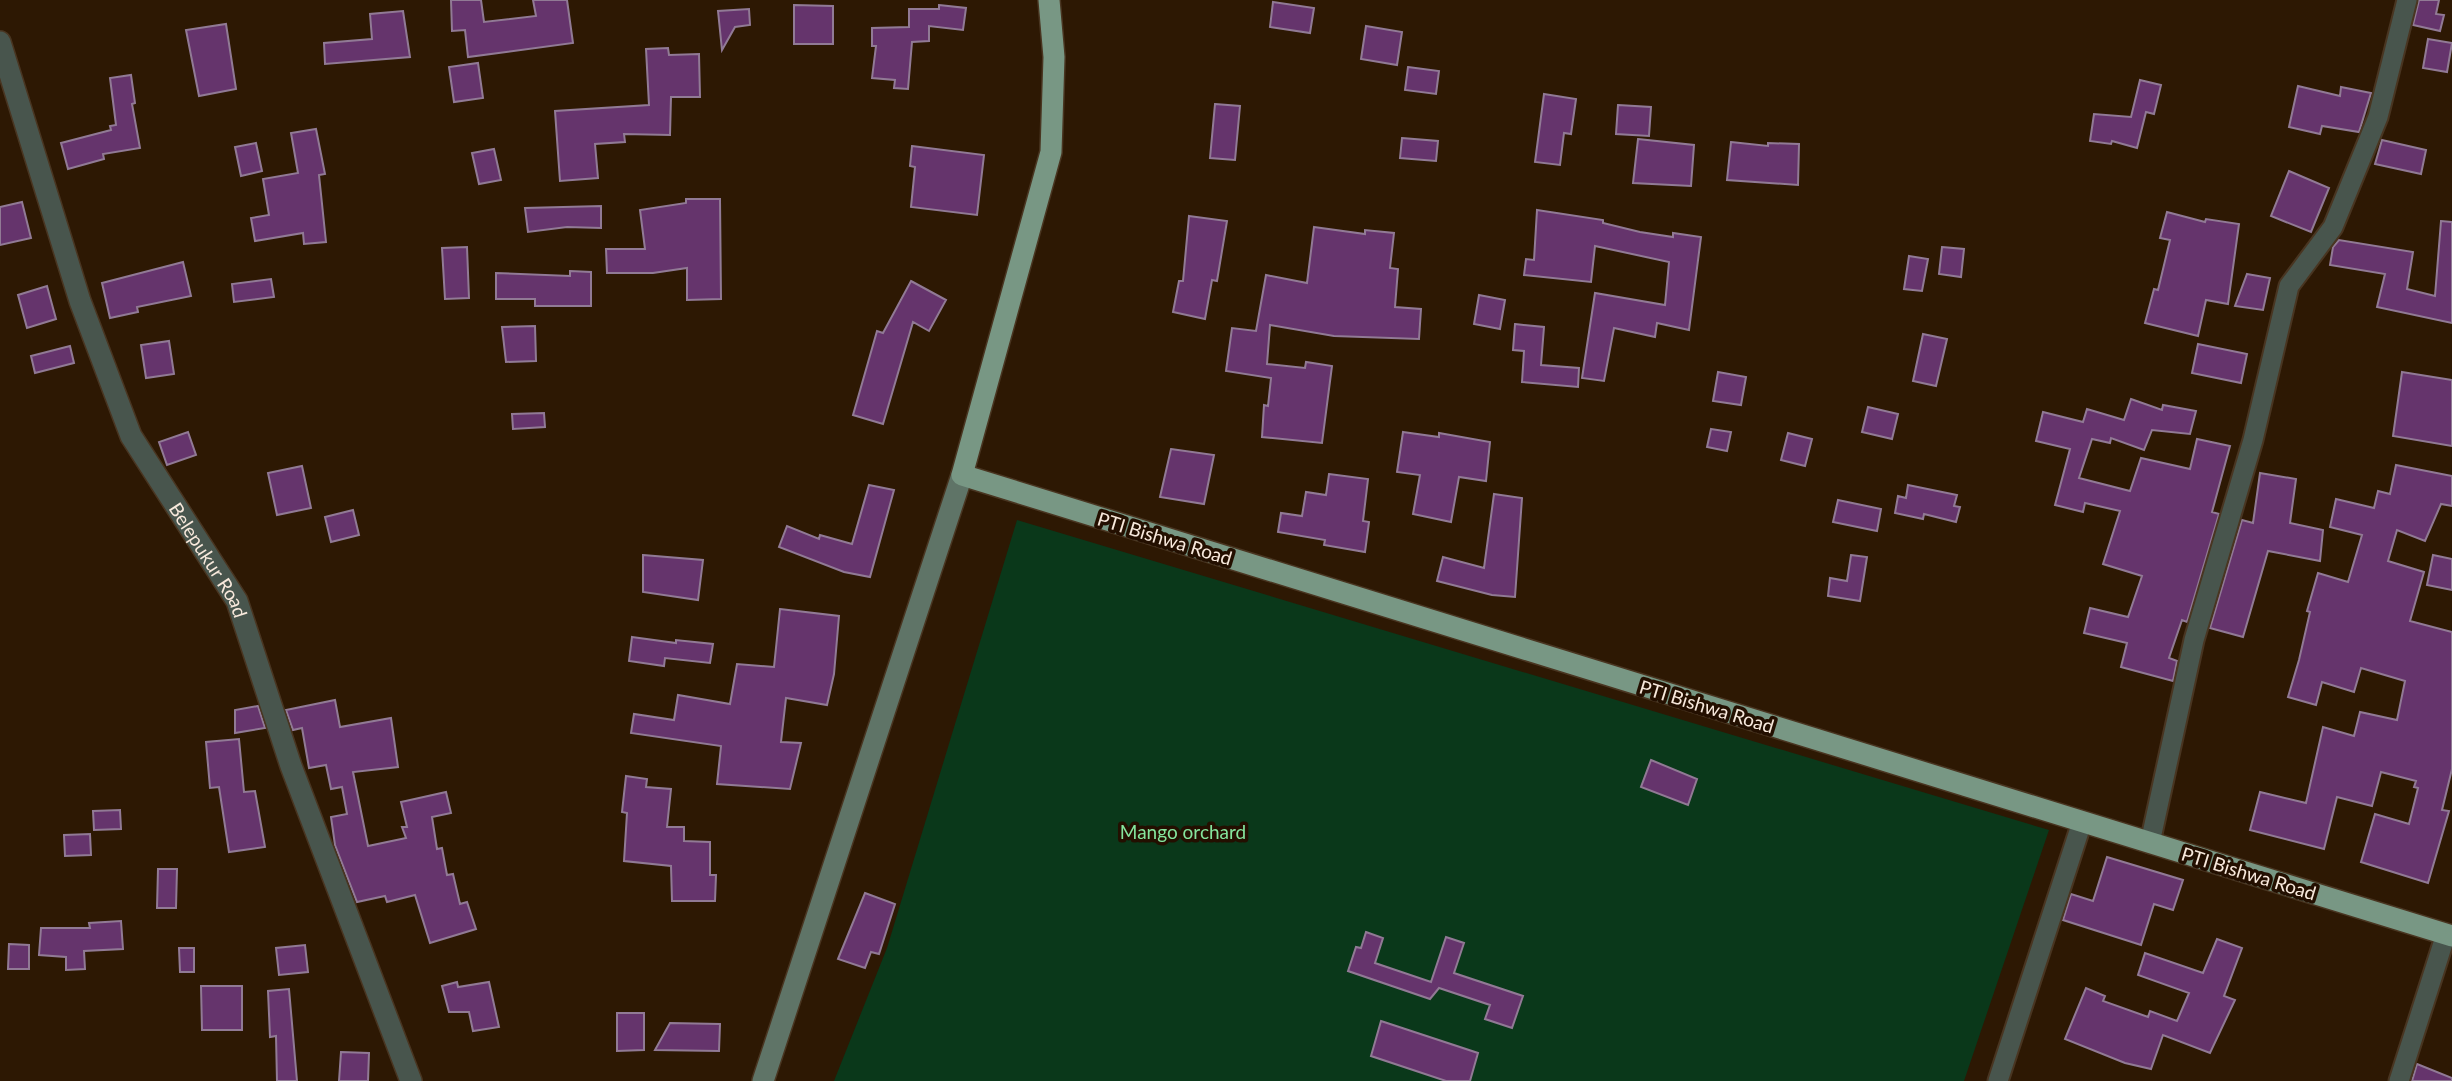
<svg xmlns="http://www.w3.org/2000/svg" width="2452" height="1081" viewBox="0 0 2452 1081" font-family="Lato,sans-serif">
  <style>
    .green { fill: #0a381a }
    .building { fill: #65346c; stroke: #917a95; stroke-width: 2 }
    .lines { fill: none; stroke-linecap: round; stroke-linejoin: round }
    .minor-casing { stroke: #493521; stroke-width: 23 }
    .tertiary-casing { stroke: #493521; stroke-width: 24 }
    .secondary-casing { stroke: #493521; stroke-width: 24 }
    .trunk-casing { stroke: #493521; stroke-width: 24 }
    .minor { stroke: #48554d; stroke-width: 19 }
    .tertiary { stroke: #48554d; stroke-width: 21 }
    .secondary { stroke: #5f7467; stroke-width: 21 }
    .trunk { stroke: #789784; stroke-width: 21 }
    .labels { text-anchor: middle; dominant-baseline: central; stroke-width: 7; stroke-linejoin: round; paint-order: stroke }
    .street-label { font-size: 19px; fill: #f8e9dc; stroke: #230f00 }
    .park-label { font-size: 19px; fill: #85e59d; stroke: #230f00 }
  </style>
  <rect width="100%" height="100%" fill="#2d1803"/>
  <path class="green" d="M1017,520L2049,830L1964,1081H834L887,948Z"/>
  <path class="building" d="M451,0H481L484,22L536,16L533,0H567L573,43L468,57L465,30L452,31Z
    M2419,0H2439L2436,14L2444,15L2440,31L2413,25Z
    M1273,2L1314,8L1310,33L1270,27Z
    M794,5L833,6V44H794Z
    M939,5L966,8L963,30L929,26V41L912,42L908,89L894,88L895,80L872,78L876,46H872V28L909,27V9H939Z
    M749,9L750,25L735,27L722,50L718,11Z
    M403,11L410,57L325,64L324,43L372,39L370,14Z
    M226,24L236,89L199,96L186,30Z
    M1366,26L1402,32L1397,65L1361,59Z
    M2428,39L2452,43L2447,72L2423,68Z
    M668,48L669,55L699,54L700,97H671L670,135L624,134L625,142L595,144L598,178L560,181L555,111L649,105L646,49Z
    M478,63L483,98L454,102L449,67Z
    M1408,67L1439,71L1436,94L1405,90Z
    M131,75L135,103L132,104L140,148L103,154L104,159L68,169L61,143L111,130L110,126L116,125L110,78Z
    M2140,80L2161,85L2154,114L2146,112L2137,148L2112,141L2111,144L2090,141L2094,114L2131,117Z
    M2298,86L2340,96L2341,87L2371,93L2359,132L2322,126L2320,134L2289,127Z
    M1544,94L1576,99L1571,134L1564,133L1560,165L1535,162Z
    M1215,104L1240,106L1235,160L1210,158Z
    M1618,105L1651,107L1649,136L1616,134Z
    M316,129L325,174L319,175L326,242L304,244L303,233L255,241L251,218L269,215L263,179L298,173L291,133Z
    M1402,138L1438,141L1436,161L1400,158Z
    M1638,139L1694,145L1691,186L1633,183Z
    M2382,140L2426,150L2421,174L2375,164Z
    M1731,142L1768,146V143L1799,144L1798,185L1727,180Z
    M256,143L262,171L241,176L235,147Z
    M912,146L984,155L977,215L911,207L915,167L910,166Z
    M494,149L501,180L479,184L472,153Z
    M2289,171L2329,188L2311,232L2271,216Z
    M686,199H720L721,299L687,300V268L653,273H607L606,249H645L640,210L686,203Z
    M22,202L31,238L0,245V207Z
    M601,206V228L567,227L528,232L525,208Z
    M1537,210L1603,220V223L1640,232L1673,237V233L1701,237L1689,330L1657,323L1655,337L1614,328L1604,381L1582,378L1595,293L1665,305L1669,262L1595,246L1591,282L1524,275L1526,259L1534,260Z
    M2167,212L2205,222L2206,219L2239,224L2228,304L2206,300L2198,336L2145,323L2154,289L2158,290L2170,240L2160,238Z
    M1189,216L1227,221L1217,281L1212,280L1205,319L1173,312L1179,281H1183Z
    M2441,221L2452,222V323L2377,307L2385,274L2330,265L2333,247L2339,240L2413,252L2407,289L2435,296Z
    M1314,227L1365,234V230L1394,233L1390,268L1398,269L1395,307L1421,309L1419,339L1334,336L1270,325L1267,364L1305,368L1306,362L1332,366L1322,443L1262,437L1264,405L1268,406L1271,378L1226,371L1232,328L1256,331L1266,275L1307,283Z
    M467,247L469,298L445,299L442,248Z
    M1942,247L1964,249L1961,277L1939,274Z
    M1909,256L1928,259L1922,291L1904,289Z
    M183,262L191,296L137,307L138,312L110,318L102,283Z
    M570,271L591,272V306H535V299H496V273L570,276Z
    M2247,274L2270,278L2263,310L2235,306Z
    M271,279L274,297L234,302L232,284Z
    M911,281L946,300L929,331L913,322L883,424L853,415L877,331L883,333Z
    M47,286L56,319L27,328L18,295Z
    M1479,295L1505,300L1500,329L1474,324Z
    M1515,324L1544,327L1541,365L1579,368L1578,387L1522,382L1524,351L1513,350Z
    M535,326L536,361L506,362L502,327Z
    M1923,334L1947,339L1936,386L1913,381Z
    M169,341L174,374L146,378L141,345Z
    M2198,344L2247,354L2241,383L2192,373Z
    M70,346L74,363L35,373L31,356Z
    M1718,372L1746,377L1741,405L1713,401Z
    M2402,372L2452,380V446L2393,436Z
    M2131,399L2162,410L2163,405L2196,411L2190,434L2152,430L2144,450L2111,438L2110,443L2092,439L2079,478L2130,491L2141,458L2190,469L2197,439L2230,446L2212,512L2219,514L2187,622L2182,620L2169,658L2177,661L2173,681L2121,667L2127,643L2084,633L2090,608L2128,617L2142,576L2103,564L2120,511L2085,503L2083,512L2055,505L2070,449L2036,441L2043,412L2083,422L2087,409L2124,420Z
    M1868,407L1898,414L1892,439L1862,432Z
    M544,413L545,427L513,429L512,414Z
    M1711,429L1731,432L1727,451L1707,447Z
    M188,432L196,455L167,465L159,442Z
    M1403,432L1439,437V433L1490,442L1486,481L1459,477L1451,522L1413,514L1420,475L1397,472Z
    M1788,433L1812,439L1805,466L1781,460Z
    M1171,449L1214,455L1204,504L1160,497Z
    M2396,465L2452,476V506L2441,504L2425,541L2397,530L2388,561L2424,572L2410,621L2452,632V769L2442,810L2449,811L2428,883L2361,862L2375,814L2409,824L2418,788L2414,787L2416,781L2381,772L2372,806L2337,797L2324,849L2250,830L2260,792L2306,803L2323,727L2354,736L2360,712L2397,720L2405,681L2361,668L2354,692L2322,682L2316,705L2288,697L2299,660L2310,612L2307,611L2318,573L2348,582L2362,535L2330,527L2336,499L2374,508L2378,491L2390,494Z
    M302,466L311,508L277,515L268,473Z
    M2260,473L2296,479L2290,523L2323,530L2320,561L2268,551L2243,637L2210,628L2242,520L2253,523Z
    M1329,474L1368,479L1363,521L1369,522L1365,552L1324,545L1325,540L1278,532L1281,513L1302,516L1306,492L1326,495Z
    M869,485L894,490L870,577L844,572L779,547L787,526L819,539L820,535L852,544Z
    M1908,485L1957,495L1954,506L1960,507L1956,522L1924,514L1923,519L1895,513L1898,496L1906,498Z
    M1494,494L1522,498L1515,597L1492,595L1437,581L1443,557L1484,568Z
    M1838,500L1881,509L1877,531L1833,522Z
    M353,510L359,535L331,542L325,517Z
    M643,555L703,560L698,600L643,592Z
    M1851,555L1867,557L1860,601L1828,596L1830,578L1847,581Z
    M2433,555L2452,559V590L2427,585Z
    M780,609L839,616L834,674L827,705L786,698L781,742L801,743L790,789L717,784L721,746L631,733L634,714L674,720L678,695L730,704L737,664L774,667Z
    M632,637L676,643V640L713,644L710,663L665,658L664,666L629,661Z
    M335,700L340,727L391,718L398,767L353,772L368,846L406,838L402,827H407L401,802L446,792L451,813L432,817L437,849L442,848L447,875L453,874L460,904L467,902L476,929L430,943L415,895L387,902L385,896L357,902L335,845L331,817L347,814L342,787L331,789L326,765L309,768L302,728L293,730L286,710Z
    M258,706L265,728L235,733V710Z
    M239,739L244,792L255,791L265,847L229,852L219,787L210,788L206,742Z
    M1651,760L1697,779L1688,805L1641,787Z
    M626,776L647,779L646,787L671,789L667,827H684V841L710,842V875H716L715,901H672L671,866L624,861L627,813L622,812Z
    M120,810L121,829L94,830L93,811Z
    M90,834L91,855L65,856L64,835Z
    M2107,857L2183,880L2173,910L2154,904L2141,945L2063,920L2071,894L2093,901Z
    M158,869H177L176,908H157Z
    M865,893L895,904L879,954L871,952L865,968L838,959Z
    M121,921L123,949L84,951L85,969L66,970V957L39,955L41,928H90L89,923Z
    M1366,932L1383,938L1375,963L1431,982L1446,937L1464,943L1454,973L1523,996L1512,1028L1485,1019L1490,1005L1439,988L1430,999L1348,971L1356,947L1361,948Z
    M2217,939L2242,948L2224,996L2235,1000L2210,1053L2163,1035L2151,1069L2125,1063L2065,1039L2086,988L2105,996L2103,1001L2148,1017L2150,1011L2177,1021L2189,993L2138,975L2145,953L2203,973Z
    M9,944L29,945V969H8Z
    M305,945L308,972L279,975L276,948Z
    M179,948H194V972H180Z
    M457,982L458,987L489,982L499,1027L473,1031L469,1012H449L442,986Z
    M201,986H242V1030H202Z
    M289,989L297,1081H277L276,1036L270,1037L268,991Z
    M617,1013H644V1050L617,1051Z
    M1381,1021L1478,1053L1470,1081H1446L1371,1056Z
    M670,1023L720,1024L719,1051L655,1050Z
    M341,1052L369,1053L368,1081H339Z
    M2417,1064L2452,1078V1081H2412Z"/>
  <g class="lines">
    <g class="minor-casing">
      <path id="minor" d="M2150,843L2194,640L2253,440L2289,286L2333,227L2378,117L2407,0
        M1998,1081L2082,822
        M2399,1081L2446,934"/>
    </g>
    <g class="tertiary-casing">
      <g id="tertiary">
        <path id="s1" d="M0,42L80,301L131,436L237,601L291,766L411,1081"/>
      </g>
    </g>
    <g class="secondary-casing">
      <path id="secondary" d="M763,1081L962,475"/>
    </g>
    <g class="trunk-casing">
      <path id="trunk" d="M1049,0L1054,57L1051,152L962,475L2452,936"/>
    </g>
    <use href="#minor" class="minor"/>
    <use href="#tertiary" class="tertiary"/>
    <use href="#secondary" class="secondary"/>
    <use href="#trunk" class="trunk"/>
  </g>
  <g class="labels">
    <g class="street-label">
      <text transform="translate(1165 538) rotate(17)">PTI Bishwa Road</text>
      <text stroke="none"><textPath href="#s1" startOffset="562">Belepukur Road</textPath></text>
      <text transform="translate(1707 706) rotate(17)">PTI Bishwa Road</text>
      <text transform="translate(2249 873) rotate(17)">PTI Bishwa Road</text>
    </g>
    <g class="park-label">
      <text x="1183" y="831">Mango orchard</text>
    </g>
  </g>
</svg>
